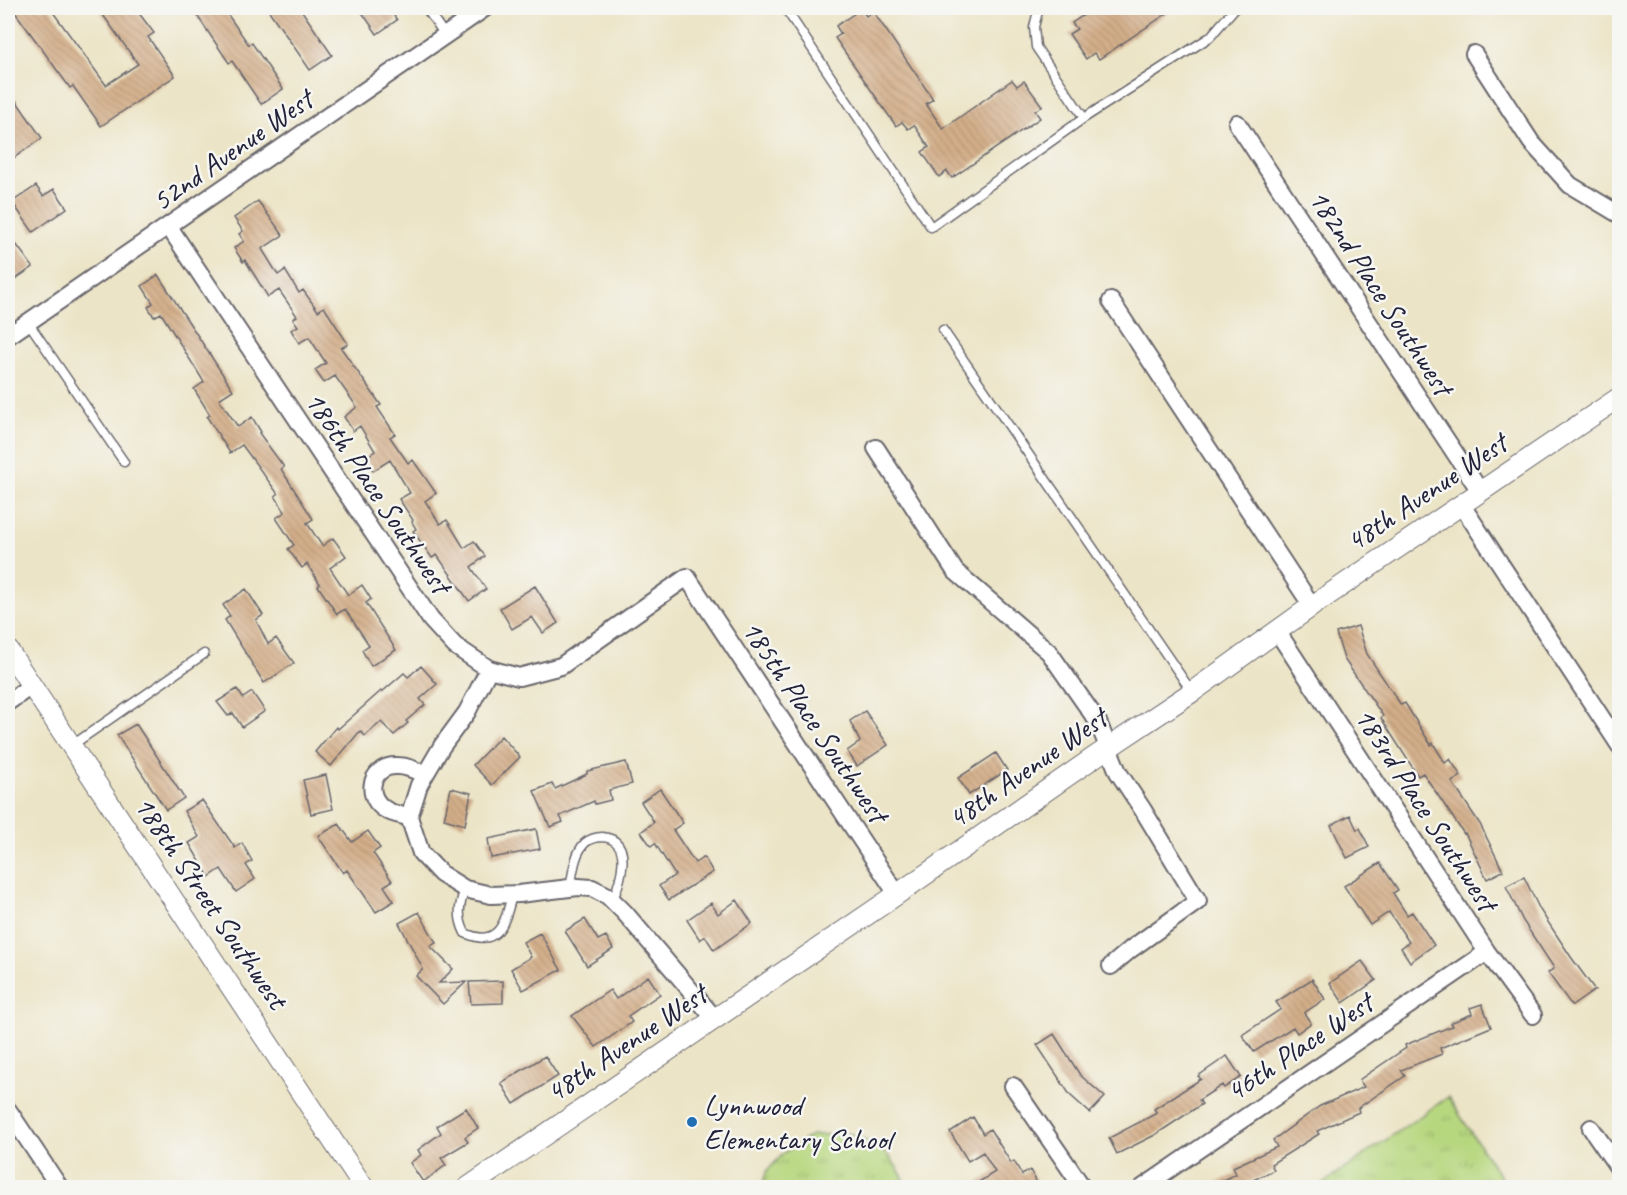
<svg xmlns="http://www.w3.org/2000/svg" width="1627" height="1195" viewBox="0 0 1627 1195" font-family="Caveat,sans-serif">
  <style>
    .grass { fill: url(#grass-tufts); stroke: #6c7c5d; stroke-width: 1.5 }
    .building { fill: url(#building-back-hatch) }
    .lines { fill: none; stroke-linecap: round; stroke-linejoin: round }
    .service-casing { stroke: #69666c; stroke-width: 11 }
    .minor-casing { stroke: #69666c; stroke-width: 20 }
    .tertiary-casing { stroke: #69666c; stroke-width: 22 }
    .service { stroke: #fff; stroke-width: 8 }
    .minor { stroke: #fff; stroke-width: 16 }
    .tertiary { stroke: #fff; stroke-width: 20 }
    .poi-dot { fill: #1f6fb2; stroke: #f6f6f2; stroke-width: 2 }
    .labels { text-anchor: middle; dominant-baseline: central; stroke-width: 5; stroke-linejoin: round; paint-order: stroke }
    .street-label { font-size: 30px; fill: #22223b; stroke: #f6f6f2 }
    .poi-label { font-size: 30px; fill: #22223b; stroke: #f6f6f2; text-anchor: start }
  </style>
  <defs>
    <pattern id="grass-tufts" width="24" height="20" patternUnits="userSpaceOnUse" patternTransform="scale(1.5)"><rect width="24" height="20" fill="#b7d77f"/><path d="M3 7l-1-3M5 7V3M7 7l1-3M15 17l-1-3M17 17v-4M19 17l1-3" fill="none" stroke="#9db86f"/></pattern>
    <pattern id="building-back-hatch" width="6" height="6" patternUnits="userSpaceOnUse" patternTransform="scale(1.5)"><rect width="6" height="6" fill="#d3ae89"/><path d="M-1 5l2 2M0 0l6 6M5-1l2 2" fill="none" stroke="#b59577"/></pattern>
  </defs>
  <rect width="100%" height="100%" fill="#f6f6f2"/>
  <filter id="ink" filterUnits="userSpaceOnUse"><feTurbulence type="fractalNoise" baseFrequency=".0167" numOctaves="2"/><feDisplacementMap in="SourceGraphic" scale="12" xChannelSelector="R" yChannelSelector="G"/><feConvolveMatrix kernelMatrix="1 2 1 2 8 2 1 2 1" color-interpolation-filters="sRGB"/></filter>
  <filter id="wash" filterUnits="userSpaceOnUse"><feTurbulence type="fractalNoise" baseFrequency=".008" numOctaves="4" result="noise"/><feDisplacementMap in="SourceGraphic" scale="24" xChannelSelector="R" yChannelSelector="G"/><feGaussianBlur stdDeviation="1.35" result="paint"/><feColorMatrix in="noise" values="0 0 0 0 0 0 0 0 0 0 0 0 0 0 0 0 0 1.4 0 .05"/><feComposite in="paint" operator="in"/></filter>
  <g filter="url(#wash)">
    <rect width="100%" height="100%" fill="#ece4c6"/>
    <path class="grass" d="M1448,1097L1507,1187H1318Z
      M850,1134C885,1148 891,1154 908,1187H761L767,1171L785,1152L812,1135Z"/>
    <g id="blocks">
      <path class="building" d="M12,8H50L106,85L138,64L98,8H135L154,33L148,37L175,76L101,126L73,86L70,88Z
        M192,8H223L249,45L252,43L283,89L261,104L232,61L229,63Z
        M267,8H300L332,55L310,70Z
        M359,8H389L397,20L377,34Z
        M1094,8H1175L1099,59L1094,53L1086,59L1069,34L1077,29L1072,23Z
        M861,9L866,16L873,11L933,99L926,104L943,129L1012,80L1017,86L1024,81L1042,106L1035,111L1040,118L952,178L947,171L939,177L922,152L929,147L914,125L908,129L902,122L896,126L835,38L841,34L836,26Z
        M8,89L42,138L8,162Z
        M36,186L43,196L54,189L67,208L33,232L12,202Z
        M258,201L283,235L262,249L278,275L285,270L299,293L303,290L318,311L324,307L348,344L341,348L381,405L377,407L395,434L390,437L408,463L413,460L436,493L425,501L440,524L447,520L464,548L474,541L485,556L471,567L486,589L469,601L437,555L432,558L413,531L416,529L412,522L413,520L399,499L410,493L390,460L373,471L365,458L375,451L360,426L353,431L344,417L357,407L335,376L324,383L315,370L326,363L309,337L299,343L291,330L298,326L293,319L297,316L279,290L268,297L245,260L243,262L234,248L244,241L239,234L243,231L234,218Z
        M16,244L33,267L8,284V250Z
        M158,275L233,390L219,399L238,427L252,417L261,432L259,433L284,467L281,469L313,519L307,523L322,546L333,538L346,556L330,568L348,595L362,585L371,599L366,603L396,650L371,666L362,650L369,645L345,609L337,614L318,586L320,584L307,564L302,568L288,549L294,545L276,518L285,512L275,496L278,494L242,445L230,453L207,417L210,415L194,389L204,382L161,313L154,317L148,307L153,303L142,286Z
        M535,586L558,623L543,633L532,617L512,629L500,608Z
        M246,589L263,615L256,620L268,644L276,638L294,663L264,683L225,620L230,616L223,605Z
        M1358,626L1367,654L1401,705L1405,703L1431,745L1433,743L1445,763L1450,759L1461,776L1452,782L1480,824L1503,871L1487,879L1465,833L1464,834L1423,773L1418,776L1381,718L1383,716L1344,659L1336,633Z
        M421,666L437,684L420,699L425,705L406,721L408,723L394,735L381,722L365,736L360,731L331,766L315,752L336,727L338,729L381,691L382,692L404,673L408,677Z
        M237,689L243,698L252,692L265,711L242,727L233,713L228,716L217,702Z
        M865,711L888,745L857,766L847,751L860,742L850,721Z
        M136,724L184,798L166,810L117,735Z
        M501,736L520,757L492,785L473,765Z
        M996,753L1007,770L969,795L958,778Z
        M626,762L632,784L609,790L611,800L595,804L594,801L560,816L563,822L550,827L534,791L552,784L555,789L587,774V771Z
        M326,775L333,809L311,814L303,780Z
        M451,788L471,793L465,825L444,819Z
        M660,789L683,823L673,830L695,863L704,857L713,872L669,900L659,886L675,875L655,843L651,846L641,832L654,822L641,802Z
        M202,800L235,848L242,843L252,861L246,865L255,879L236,892L221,869L209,877L189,843L199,837L184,811Z
        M1350,815L1357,830L1360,828L1369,847L1347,858L1331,825Z
        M339,824L352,842L368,831L380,848L373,853L392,881L384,886L394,901L376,912L347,870L343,873L318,836Z
        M536,829L540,849L491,858L488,839Z
        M1380,863L1398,890L1393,893L1407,915L1412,912L1434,945L1410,962L1401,948L1409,942L1389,912L1370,925L1344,886Z
        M1524,877L1540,910L1571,957L1595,990L1572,1006L1548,973L1554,968L1523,921L1506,886Z
        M737,900L752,923L714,950L705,936L700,940L687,920L711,903L718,914Z
        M419,912L436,943L430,946L453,969L439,983L466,982L443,1004L416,976L423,969L399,923Z
        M585,919L598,940L606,936L613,949L587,966L565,931Z
        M540,933L561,970L523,990L511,969L531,957L523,942Z
        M1362,961L1376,980L1343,1003L1330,983Z
        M648,976L660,994L628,1016L632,1022L596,1047L572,1016L610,990L616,999Z
        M1312,979L1325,999L1304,1013L1311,1023L1297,1033L1293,1027L1254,1052L1242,1035L1281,1009L1276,1002Z
        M503,981V1003L471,1004L469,982Z
        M1482,1004L1491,1027L1440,1048L1442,1054L1401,1070L1405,1076L1358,1108L1359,1112L1317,1131L1319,1134L1271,1164L1274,1170L1237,1188H1205L1236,1174L1233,1167L1277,1147L1273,1140L1320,1106L1364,1087L1359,1080L1406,1048L1405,1045L1452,1026L1450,1023L1472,1014L1470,1008Z
        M1054,1034L1080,1075L1105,1097L1090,1113L1070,1095L1037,1045Z
        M545,1056L558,1076L514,1104L501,1083Z
        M1227,1056L1241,1077L1224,1088L1222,1085L1199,1100L1202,1104L1155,1135L1117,1154L1109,1138L1157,1113L1154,1109L1201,1079L1198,1076Z
        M466,1108L478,1128L465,1137L468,1142L441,1158L446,1165L423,1182L410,1163L421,1155L418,1150L441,1133L437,1126Z
        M973,1117L983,1134L990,1129L1011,1163L1014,1161L1022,1175L1030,1170L1040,1188H969L995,1172L983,1152L968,1161L950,1132Z"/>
    </g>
  </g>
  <g filter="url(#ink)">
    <use href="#blocks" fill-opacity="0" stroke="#69666c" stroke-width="1.5"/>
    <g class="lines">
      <g class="service-casing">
        <path id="service" d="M426,8L445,35
          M785,8L931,227L1084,118L1210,37L1235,8
          M1043,8L1038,11L1034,27L1036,47L1084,118
          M28,322L124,462
          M943,330L1192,692
          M71,746L204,654
          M570,888C573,874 574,854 585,843C589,839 597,837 602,837C635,839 620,882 613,900
          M465,889C459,905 457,917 465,933C499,949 505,922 512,895"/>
      </g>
      <g class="minor-casing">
        <path id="minor" d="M1474,54L1531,142L1570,185L1620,215
          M1237,123L1480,491
          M169,227L431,620L455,646L489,669L519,677L561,666L687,577L897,894
          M1111,301L1312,606
          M8,336L485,8
          M876,448L955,571L1049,652L1098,722L1118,772L1143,810L1198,901L1131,949L1111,966
          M1461,504L1620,746
          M1277,631L1487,952L1533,1015
          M489,669L467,712L442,746L419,785L409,817L421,853L441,874L465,889L491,895L519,894L578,887L592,888L608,896L625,913L715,1019
          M8,702L31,686
          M409,817C400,815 391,814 383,808C363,793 373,764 398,766C408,766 417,771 425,775
          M1013,1086L1083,1188
          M8,1110L60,1188
          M1591,1128L1620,1170
          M1142,1188L1487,952"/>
      </g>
      <g class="tertiary-casing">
        <path id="tertiary" d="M8,650L364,1188
          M467,1188L886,902L1096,756L1192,692L1312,606L1620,397"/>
      </g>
      <use href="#service" class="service"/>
      <use href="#minor" class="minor"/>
      <use href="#tertiary" class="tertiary"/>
    </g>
  </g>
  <circle class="poi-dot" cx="692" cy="1122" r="6"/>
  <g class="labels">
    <g class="street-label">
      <text transform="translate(232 150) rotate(-35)">52nd Avenue West</text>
      <text transform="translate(1381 292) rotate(57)">182nd Place Southwest</text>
      <text transform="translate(378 492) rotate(56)">186th Place Southwest</text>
      <text transform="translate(1426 492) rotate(-34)">48th Avenue West</text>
      <text transform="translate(815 721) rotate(56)">185th Place Southwest</text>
      <text transform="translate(1027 768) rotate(-35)">48th Avenue West</text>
      <text transform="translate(1426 809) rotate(57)">183rd Place Southwest</text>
      <text transform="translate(211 902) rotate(56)">188th Street Southwest</text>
      <text transform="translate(626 1043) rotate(-34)">48th Avenue West</text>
      <text transform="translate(1299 1047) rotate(-34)">46th Place West</text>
    </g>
    <g class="poi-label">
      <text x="704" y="1105">Lynnwood<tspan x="704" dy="34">Elementary School</tspan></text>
    </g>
  </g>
  <rect width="1627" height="1195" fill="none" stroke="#f6f6f2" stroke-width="30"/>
</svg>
